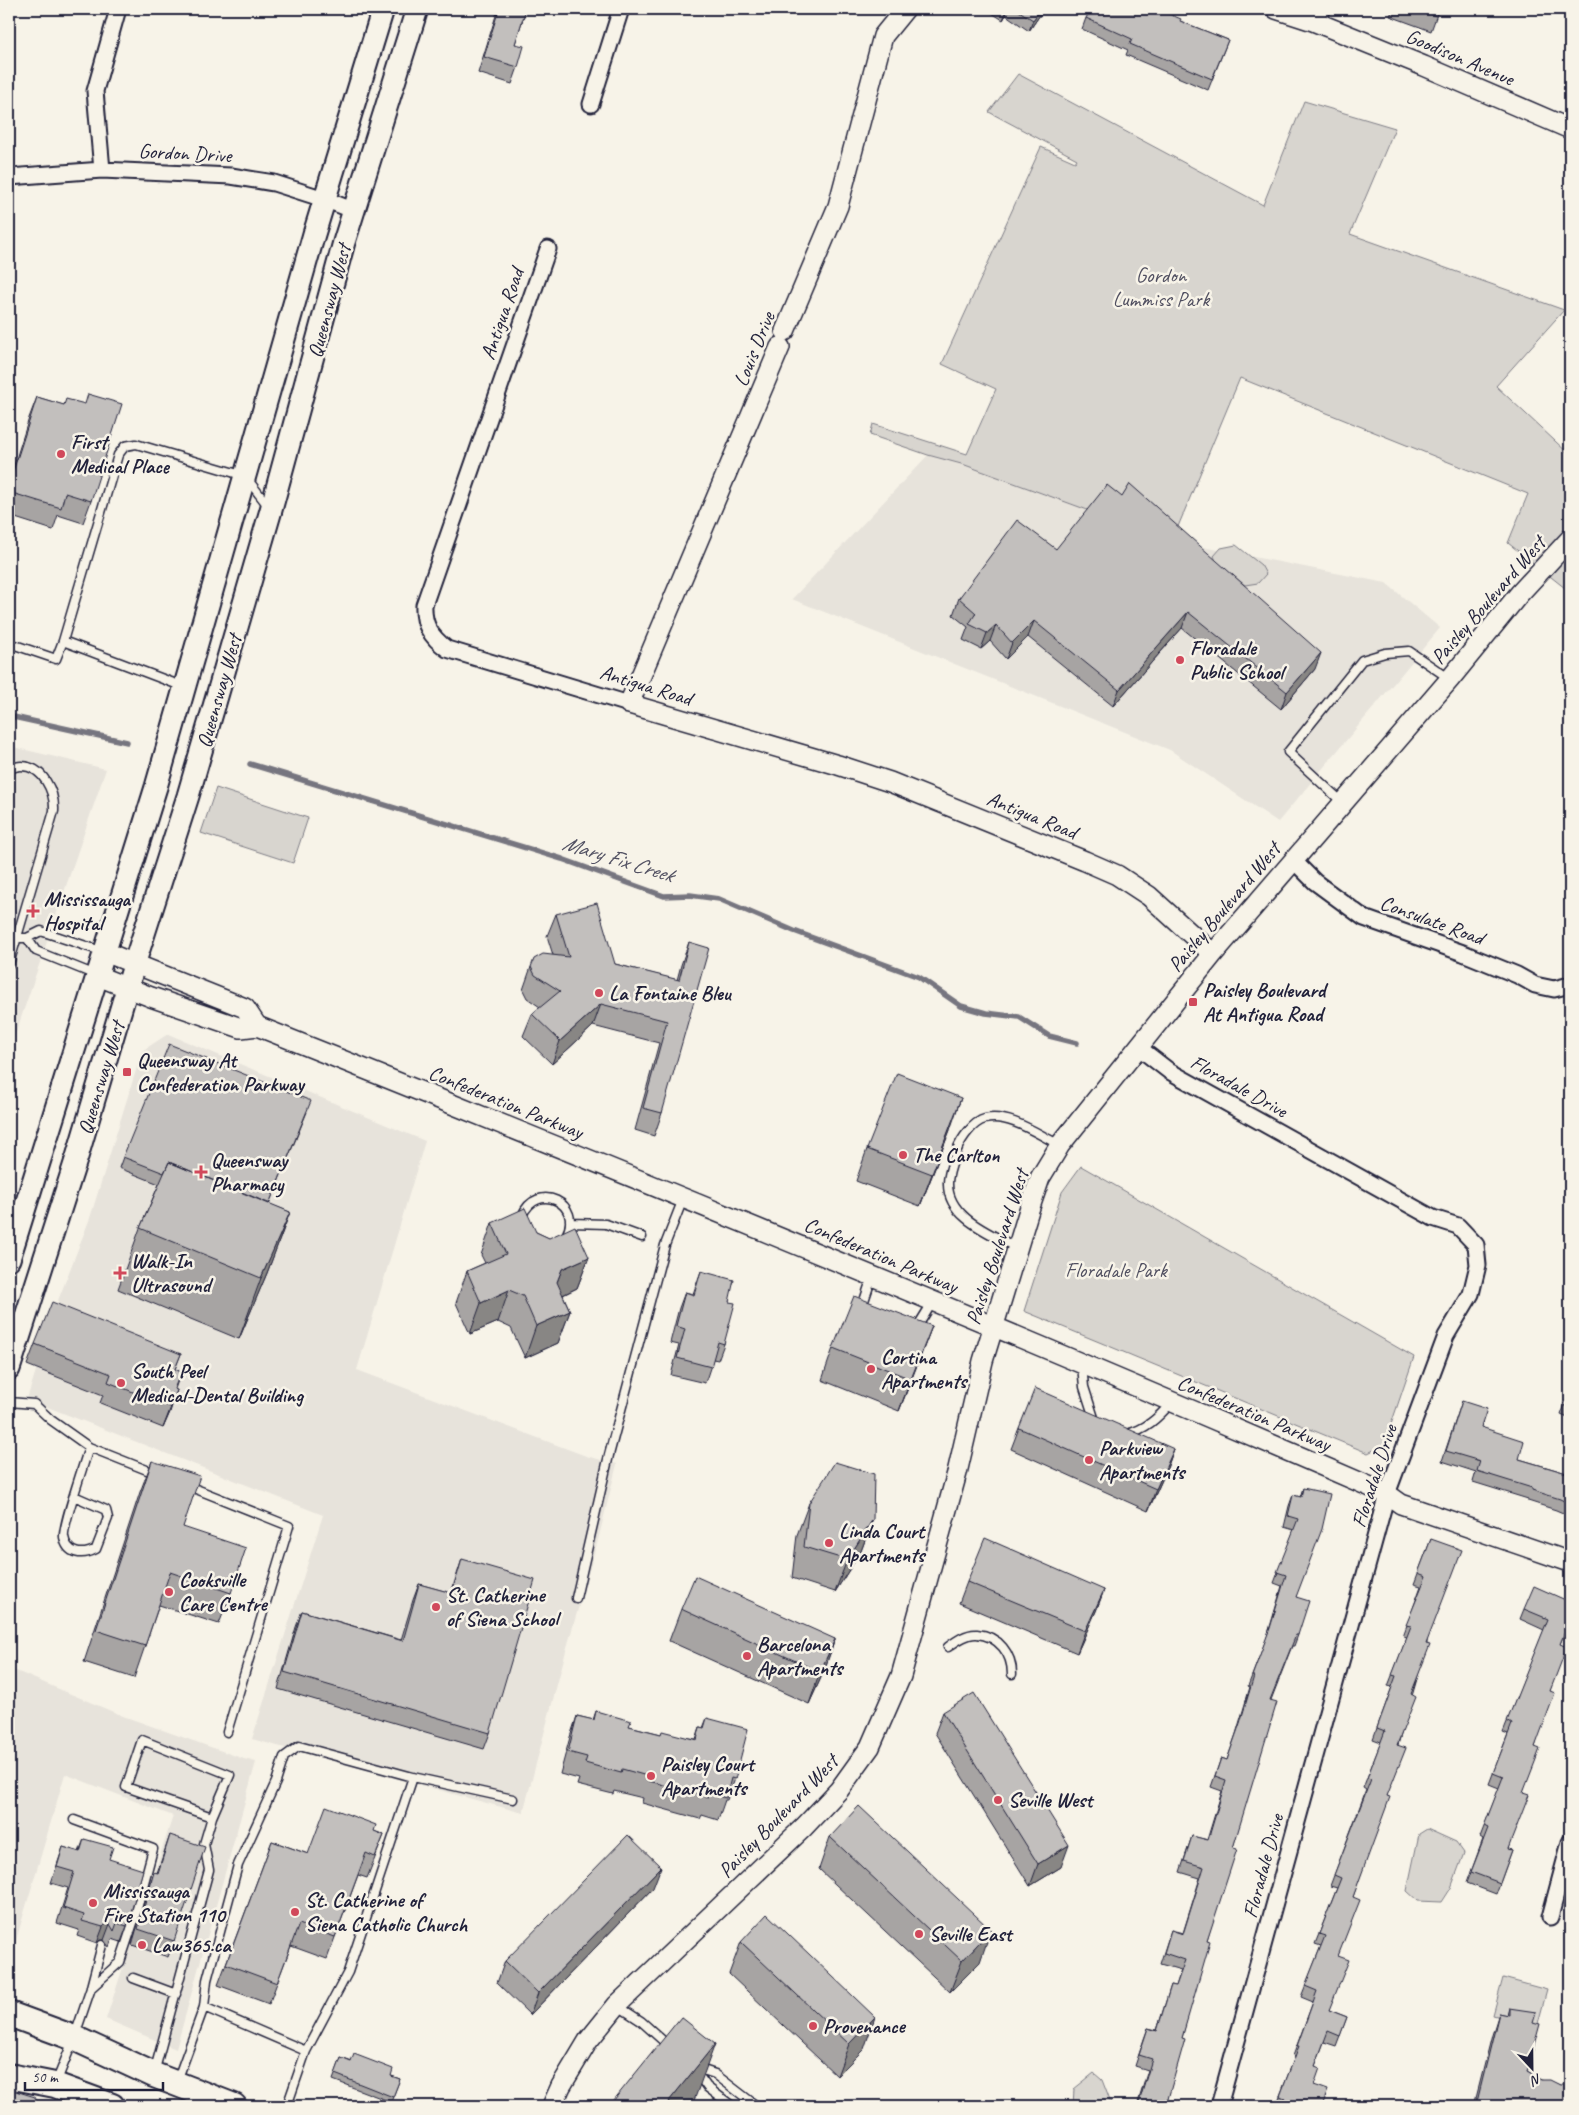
<svg xmlns="http://www.w3.org/2000/svg" width="1579" height="2115" viewBox="0 0 1579 2115" font-family="Caveat,sans-serif">
  <style>
    .built { fill: #e7e3db }
    .green { fill: #d8d5cf; stroke: #7d7c85 }
    .lines { fill: none; stroke-linecap: round; stroke-linejoin: round }
    .stream { stroke: #76747f; stroke-width: 5.5 }
    .service-casing { stroke: #22223b; stroke-width: 11 }
    .minor-casing { stroke: #22223b; stroke-width: 19 }
    .tertiary-casing { stroke: #22223b; stroke-width: 22 }
    .secondary-casing { stroke: #22223b; stroke-width: 25 }
    .primary-casing { stroke: #22223b; stroke-width: 28 }
    .service { stroke: #f7f3e8; stroke-width: 8 }
    .minor { stroke: #f7f3e8; stroke-width: 15 }
    .tertiary { stroke: #f7f3e8; stroke-width: 19 }
    .secondary { stroke: #f7f3e8; stroke-width: 21 }
    .primary { stroke: #f7f3e8; stroke-width: 24 }
    .wall { fill: #a7a4a3; stroke: #22223b }
    .shaded-wall { fill: #888684; stroke: #22223b }
    .building { fill: #c2bfbd; stroke: #22223b }
    .poi-dot { fill: #d1495b; stroke: #f7f3e8; stroke-width: 2 }
    .labels { text-anchor: middle; dominant-baseline: central; stroke-width: 5; stroke-linejoin: round; paint-order: stroke }
    .street-label { font-size: 21px; fill: #22223b; stroke: #f7f3e8 }
    .park-label { font-size: 21px; fill: #504f60; stroke: #f7f3e8 }
    .poi-label { font-size: 21px; font-weight: bold; fill: #22223b; stroke: #f7f3e8; text-anchor: start }
    .water-label { font-size: 22px; font-style: italic; fill: #535263; stroke: #f7f3e8 }
  </style>
  <rect width="100%" height="100%" fill="#f7f3e8"/>
  <filter id="ink" filterUnits="userSpaceOnUse"><feTurbulence type="fractalNoise" baseFrequency=".02" numOctaves="2"/><feDisplacementMap in="SourceGraphic" scale="10" xChannelSelector="R" yChannelSelector="G"/><feConvolveMatrix kernelMatrix="1 2 1 2 8 2 1 2 1" color-interpolation-filters="sRGB"/></filter>
  <g filter="url(#ink)">
    <path class="built" d="M928,455L965,465L1172,541L1386,583L1440,628L1278,822L1170,750L792,599Z
      M9,746L106,769L9,1053Z
      M168,1034L425,1141L357,1370L586,1456L617,1464L598,1540L567,1647L523,1813L252,1739L323,1515L27,1399L59,1298L90,1218L142,1051Z
      M9,1668L123,1716L244,1759L256,1762L176,2049L106,2019L173,1816L65,1774L9,1964Z"/>
    <path class="green" d="M1018,74L1263,205L1304,101L1395,128L1350,234L1564,310L1496,386L1570,455V592L1508,543L1528,494L1240,378L1172,541L965,465L928,455L870,435L873,424L967,454L996,389L942,364L1041,147L1075,162L1077,159L989,112Z
      M1236,545L1261,565L1266,574L1258,583L1245,585L1217,563L1214,556L1221,548Z
      M216,788L308,818L293,863L201,833Z
      M1081,1166L1414,1357L1384,1445L1368,1453L1024,1311L1062,1192Z
      M1427,1829L1456,1842L1464,1853L1451,1888L1442,1902L1418,1901L1407,1891L1419,1834Z
      M1503,1978L1547,1990L1537,2027L1493,2015Z
      M1094,2073L1102,2080L1112,2106H1073L1074,2089Z"/>
    <g class="lines">
      <path class="stream" d="M9,716L127,742
        M250,764L562,859L664,896L690,895L719,899L794,931L919,977L961,1006L986,1013L1019,1017L1049,1036L1077,1043"/>
      <g class="service-casing">
        <path id="service" d="M63,641L118,455L125,446L136,444L245,476L269,507
          M9,643L56,659L63,641L184,687
          M9,769C12,768 17,766 21,766C43,766 55,792 54,811L9,964
          M1342,802L1288,752L1362,660L1385,653L1409,651L1450,679
          M17,938H27L41,931L104,952
          M27,938L36,951L96,975
          M522,1216C537,1180 584,1204 566,1236
          M571,1223L606,1224L642,1237
          M1017,1248C992,1234 947,1218 948,1183C948,1172 954,1159 957,1150C961,1139 973,1122 985,1119C1009,1113 1039,1135 1060,1145
          M865,1309L864,1301L872,1277
          M916,1329L932,1303
          M1082,1365L1084,1387L1095,1421
          M9,1402L34,1404L51,1420L89,1447L157,1474
          M1126,1434C1145,1430 1158,1418 1171,1403
          M186,1485L289,1526L227,1732
          M74,1496L106,1510L108,1518L96,1549C83,1556 67,1555 64,1537C62,1527 85,1461 89,1447
          M576,1598L609,1455L665,1245L683,1199
          M948,1647C956,1641 967,1633 977,1634C999,1636 1012,1654 1012,1674
          M133,1978L176,1994
          M91,1987L102,1945
          M618,2006L641,2021L670,2047
          M204,2007L306,2051
          M697,2068L715,2074L754,2104
          M154,2073L209,1870L204,1844L212,1817L230,1775L142,1740L126,1787L212,1817
          M697,2073L707,2087L732,2106
          M177,2081L204,2007L207,1980L238,1865L276,1782L284,1757L299,1746L413,1777L513,1799
          M56,2083L74,2038L91,1988L120,1962L134,1920L153,1849L74,1820
          M287,2106L306,2051L348,1972L413,1777"/>
      </g>
      <g class="minor-casing">
        <path id="minor" d="M1313,21L1323,9
          M591,104L621,9
          M102,170L95,91L118,9
          M9,177L102,170L231,176L274,183L324,199L355,211
          M548,249L424,605C423,625 431,637 447,649L629,704
          M1293,860L1315,882L1364,918L1463,953L1517,975L1535,985L1554,989L1570,985
          M1138,1047L1169,1071L1433,1218L1458,1226L1476,1245L1478,1265L1471,1294L1446,1336L1387,1494L1219,2106
          M1550,1917L1570,1842"/>
      </g>
      <g class="tertiary-casing">
        <path id="tertiary" d="M1276,9L1313,21L1424,66L1570,129
          M785,331L838,206L883,36L905,9
          M780,347L629,704L838,765L890,782L1085,861L1117,875L1149,896L1213,954
          M105,952L245,1008L257,1026
          M98,976L151,997L241,1028L257,1026C636,1177 1013,1332 1387,1494L1401,1504L1570,1562
          M552,2106L561,2086L588,2041L617,2005L804,1827L839,1790L870,1747L901,1676L957,1473L983,1361L1029,1210L1040,1178L1060,1145L1213,954L1450,679L1520,593L1570,539"/>
      </g>
      <g class="secondary-casing">
        <path id="secondary" d="M9,1259L156,787L314,234L383,9
          M9,1369L77,1157L134,965L188,796L271,510L344,242L417,9"/>
      </g>
      <g class="primary-casing">
        <path id="primary" d="M9,2014L74,2038L154,2075L234,2106
          M9,2076L55,2085L112,2106"/>
      </g>
      <use href="#service" class="service"/>
      <use href="#minor" class="minor"/>
      <use href="#tertiary" class="tertiary"/>
      <use href="#secondary" class="secondary"/>
      <use href="#primary" class="primary"/>
    </g>
    <path class="wall" d="M498,9H526L515,44L518,67L512,84L478,73Z
      M988,9H1044L1029,31L1006,15L1003,20L987,10Z
      M1393,9H1439L1431,31L1390,16Z
      M1086,18L1180,21L1228,40L1208,90L1126,55L1128,50L1082,29Z
      M37,397L63,405L84,404L91,501L83,523L58,515L53,530L9,516V481L29,418Z
      M1056,549L1315,669L1281,709L1182,628L1113,706L1028,637L1006,659L990,641L981,649L963,640L968,627L953,615L959,598Z
      M556,914L615,964L677,980L681,965L689,942L662,1113L654,1136L635,1130L659,1043L593,1026L552,1064L523,1036L532,1014L540,1007L527,998L523,990L531,967L553,955L547,936Z
      M307,1112L269,1204L290,1212L267,1273L239,1339L118,1289L140,1228L159,1184L119,1168L123,1157Z
      M950,1130L920,1206L856,1181L867,1149Z
      M492,1223L536,1232L589,1257L577,1288L563,1295L570,1311L558,1343L525,1358L511,1328L498,1322L470,1334L456,1303L467,1271L485,1263L481,1255Z
      M701,1271L729,1302L724,1344L718,1360L713,1359L705,1383L671,1375L679,1345L670,1343L679,1308L685,1292L693,1294Z
      M932,1326L899,1411L822,1380L833,1348Z
      M35,1344L181,1354L175,1369L181,1372L175,1389L170,1412L163,1428L100,1403L103,1395L27,1365Z
      M1570,1391V1419L1561,1415Z
      M1462,1401L1481,1427L1519,1459L1570,1474V1516L1556,1510L1528,1501V1499L1473,1482L1476,1472L1442,1461Z
      M1019,1428L1174,1449L1166,1471L1148,1511L1011,1449Z
      M152,1461L183,1527L231,1593L219,1624L159,1605L134,1678L84,1662L140,1492Z
      M1303,1488L1296,1597L1298,1635L1294,1646H1292L1271,1700L1233,1848L1207,1941L1182,2038L1166,2106H1137L1148,2070L1135,2066L1144,2039L1148,2028L1157,2030L1171,1985L1176,1986L1181,1970L1160,1964L1171,1930L1183,1933L1200,1878L1180,1872L1192,1836L1207,1840L1222,1791L1211,1787L1221,1758L1227,1760L1236,1734L1250,1687L1248,1686L1267,1637L1282,1586L1274,1583L1294,1530L1284,1527L1289,1506L1293,1495L1300,1497Z
      M809,1503L873,1519L861,1551L835,1592L792,1578L797,1535Z
      M1431,1539L1427,1644L1398,1745L1387,1796L1353,1897L1338,1956L1329,2010L1347,2017L1336,2046L1324,2042L1315,2066L1314,2085L1322,2106H1276L1295,2057L1293,2056L1313,2002L1301,1997L1321,1946L1315,1944L1337,1888L1330,1886L1366,1790L1363,1788L1381,1742L1373,1739L1392,1687L1388,1686L1407,1637L1403,1636L1421,1586L1414,1584Z
      M462,1559L490,1733L484,1749L278,1689L296,1627L302,1611L401,1640L413,1600L419,1584L451,1593Z
      M967,1582L1104,1590L1096,1611L1077,1653L959,1603Z
      M1570,1602V1621L1560,1644L1550,1691L1508,1849L1512,1850L1496,1894L1467,1883L1483,1839L1480,1837L1499,1788L1489,1784L1508,1734L1503,1732L1544,1630L1520,1619L1524,1609Z
      M681,1609L835,1639L824,1671L809,1704L669,1641Z
      M596,1711L629,1726L661,1734L696,1739L700,1727L703,1728L707,1718L735,1779L727,1800H725L718,1820L702,1815L700,1819L642,1803L643,1798L614,1791L613,1794L577,1785L579,1779L560,1774L570,1737L577,1716L593,1720Z
      M943,1712L1061,1867L1030,1886L935,1733Z
      M374,1831L384,1835L367,1878L358,1875L327,1959L291,1946L269,2004L218,1985L272,1841L308,1854Z
      M170,1835L174,1941L168,1957L132,1945L148,1889L154,1872L157,1873Z
      M830,1837L980,1962L950,1992L819,1869Z
      M84,1839L109,1859L127,1926L121,1942L112,1939L109,1947L104,1940H100L97,1943L77,1936L79,1930L57,1923L68,1888L51,1883L63,1847L79,1852Z
      M653,1888L530,2015L497,1983L505,1961Z
      M741,1942L864,2049L837,2076L729,1974Z
      M1509,2008L1533,2022L1527,2072L1541,2080L1560,2085L1570,2106H1474L1492,2035L1499,2013L1507,2015Z
      M341,2058L400,2079L391,2102L333,2080Z"/>
    <path class="shaded-wall" d="M1007,9H1008L1006,15L1003,20Z
      M1041,9H1044L1029,31L1033,20Z
      M1188,612L1182,628L1113,706L1119,690Z
      M1034,621L1028,637L1006,659L1012,643Z
      M996,625L990,641L981,649L987,633Z
      M1321,653L1315,669L1281,709L1287,692Z
      M601,1004L593,1026L552,1064L560,1041Z
      M961,1098L950,1130L920,1206L932,1174Z
      M290,1212L267,1273L239,1339L261,1278Z
      M589,1257L577,1288L550,1301L562,1269Z
      M509,1290L498,1322L470,1334L481,1303Z
      M570,1311L558,1343L525,1358L536,1326Z
      M932,1326L920,1358L899,1411L911,1379Z
      M177,1390L170,1412L163,1428L171,1407Z
      M1174,1449L1166,1471L1148,1511L1156,1489Z
      M873,1519L861,1551L835,1592L847,1560Z
      M1104,1590L1096,1611L1077,1653L1085,1631Z
      M835,1639L824,1671L809,1704L820,1672Z
      M1069,1845L1061,1867L1030,1886L1038,1864Z
      M661,1867L653,1888L530,2015L538,1993Z
      M106,1924H110L104,1940H100L97,1943L103,1927Z
      M991,1930L980,1962L950,1992L962,1961Z
      M875,2017L864,2049L837,2076L849,2044Z
      M715,2044L692,2106H665Z"/>
    <path class="building" d="M499,9H526L515,44L524,46L518,67L484,57Z
      M1016,9H1041L1033,20Z
      M1091,9H1157L1181,19L1180,21L1228,40L1212,79L1130,44L1132,39L1086,18Z
      M1415,9H1439L1436,16Z
      M88,394L122,404L91,501L65,493L61,508L9,492V484L37,397L64,405L66,399L85,404Z
      M1130,484L1321,653L1287,692L1188,612L1119,690L1034,621L1012,643L996,625L987,633L969,624L976,613L959,598L1017,520L1056,549L1107,485L1122,497Z
      M597,903L615,964L679,980L689,942L709,948L662,1113L643,1108L667,1021L601,1004L560,1041L532,1014L560,991L535,975L531,967L534,959L543,954L569,957L556,914Z
      M169,1044L311,1101L269,1204L169,1162L164,1173L123,1157Z
      M897,1073L961,1098L932,1174L867,1149Z
      M169,1162L290,1212L261,1278L140,1228Z
      M525,1208L536,1232L549,1238L575,1226L589,1257L562,1269L557,1282L570,1311L536,1326L523,1296L509,1290L481,1303L467,1271L506,1254L492,1223Z
      M701,1271L734,1280L729,1302L735,1303L724,1344L718,1342L711,1367L677,1358L685,1329L676,1326L685,1292L694,1295Z
      M854,1296L932,1326L911,1379L833,1348Z
      M52,1302L181,1354L175,1369L181,1372L174,1389L177,1390L171,1407L108,1382L111,1374L35,1344Z
      M1035,1388L1174,1449L1156,1489L1019,1428Z
      M1570,1391V1408L1564,1405Z
      M1462,1401L1487,1409L1481,1427L1524,1441L1519,1459L1570,1474V1504L1560,1499L1532,1490V1488L1477,1471L1480,1461L1446,1451Z
      M152,1461L200,1476L183,1527L246,1548L231,1593L170,1572L145,1646L96,1630Z
      M835,1462L874,1474L873,1519L847,1560L804,1547L809,1503Z
      M1303,1488L1330,1494L1322,1529L1296,1597L1309,1601L1298,1635H1296L1270,1700L1277,1702L1233,1848L1237,1849L1207,1941L1210,1942L1182,2038L1185,2039L1166,2106H1138L1152,2059L1139,2055L1148,2028L1157,2031L1171,1985L1176,1986L1185,1960L1164,1953L1171,1930L1183,1934L1204,1867L1184,1861L1192,1836L1208,1840L1226,1780L1215,1776L1221,1758L1227,1760L1240,1723L1254,1676H1252L1270,1628L1286,1575L1277,1572L1298,1519L1288,1516L1293,1495L1301,1497Z
      M985,1538L1104,1590L1085,1631L967,1582Z
      M1431,1539L1462,1550L1426,1644L1430,1645L1411,1694L1416,1697L1397,1745L1406,1748L1387,1796L1390,1797L1353,1897L1360,1900L1338,1956L1349,1960L1329,2010L1347,2017L1340,2036L1328,2031L1315,2066L1320,2068L1314,2085L1328,2090L1322,2106H1282L1285,2098L1280,2096L1299,2046H1297L1317,1991L1305,1986L1325,1936L1319,1934L1341,1878L1334,1875L1371,1779L1367,1778L1385,1731L1377,1728L1396,1676L1392,1675L1411,1626L1406,1625L1426,1576L1418,1573Z
      M462,1559L535,1580L490,1733L284,1672L302,1611L403,1641L419,1584L452,1593Z
      M695,1576L835,1639L820,1672L681,1609Z
      M1534,1586L1570,1602V1619L1560,1644L1567,1647L1550,1691L1555,1693L1535,1747L1540,1749L1523,1793L1529,1795L1508,1849L1512,1850L1500,1883L1471,1872L1488,1828L1484,1826L1503,1777L1493,1773L1512,1724L1507,1721L1548,1619L1524,1609Z
      M974,1693L1069,1845L1038,1864L943,1712Z
      M596,1711L631,1721L629,1726L661,1734L662,1731L697,1740L700,1727L704,1728L707,1718L748,1729L735,1779L731,1778L726,1798L709,1794L708,1797L649,1781L651,1777L622,1769L621,1773L585,1763L587,1757L568,1752L577,1716L594,1720Z
      M326,1806L376,1825L374,1831L384,1835L375,1857L366,1853L335,1937L299,1924L277,1983L226,1964L272,1841L308,1854Z
      M859,1806L991,1930L962,1961L830,1837Z
      M170,1835L205,1847L174,1941L138,1929L154,1872L158,1873Z
      M628,1835L661,1867L538,1993L505,1961Z
      M84,1839L113,1847L109,1859L143,1870L127,1926L117,1923L114,1931L110,1924H106L103,1927L82,1921L84,1915L63,1908L74,1872L57,1867L63,1847L80,1852Z
      M767,1914L875,2017L849,2044L741,1942Z
      M1509,2008L1536,2012L1533,2022L1540,2024L1527,2072L1541,2080H1550L1560,2085H1570V2106H1476L1499,2013L1509,2015Z
      M681,2017L715,2044L665,2106H609Z
      M354,2054L393,2069L391,2076L400,2079L393,2097L335,2074L341,2058L351,2062Z
      M9,2089L35,2097L39,2106H9Z"/>
  </g>
  <g class="poi-dot">
    <circle cx="61" cy="454" r="5"/>
    <circle cx="1180" cy="660" r="5"/>
    <path d="M30.5 903.5h5v5h5v5h-5v5h-5v-5h-5v-5h5z"/>
    <circle cx="599" cy="993" r="5"/>
    <rect x="1188" y="997" width="10" height="10" rx="2.5"/>
    <rect x="122" y="1067" width="10" height="10" rx="2.5"/>
    <circle cx="903" cy="1155" r="5"/>
    <path d="M198.5 1164.5h5v5h5v5h-5v5h-5v-5h-5v-5h5z"/>
    <path d="M117.5 1265.5h5v5h5v5h-5v5h-5v-5h-5v-5h5z"/>
    <circle cx="871" cy="1369" r="5"/>
    <circle cx="121" cy="1383" r="5"/>
    <circle cx="1089" cy="1460" r="5"/>
    <circle cx="829" cy="1543" r="5"/>
    <circle cx="169" cy="1592" r="5"/>
    <circle cx="436" cy="1607" r="5"/>
    <circle cx="747" cy="1656" r="5"/>
    <circle cx="651" cy="1776" r="5"/>
    <circle cx="998" cy="1800" r="5"/>
    <circle cx="93" cy="1903" r="5"/>
    <circle cx="295" cy="1912" r="5"/>
    <circle cx="919" cy="1934" r="5"/>
    <circle cx="142" cy="1945" r="5"/>
    <circle cx="813" cy="2026" r="5"/>
  </g>
  <g class="labels">
    <g class="street-label">
      <text transform="translate(1460 57) rotate(23)">Goodison Avenue</text>
      <text transform="translate(185 153) rotate(3)">Gordon Drive</text>
      <text transform="translate(329 301) rotate(-75)">Queensway West</text>
      <text transform="translate(502 314) rotate(-71)">Antigua Road</text>
      <text transform="translate(754 349) rotate(-68)">Louis Drive</text>
      <text transform="translate(1488 600) rotate(-49)">Paisley Boulevard West</text>
      <text transform="translate(646 685) rotate(17)">Antigua Road</text>
      <text transform="translate(219 691) rotate(-74)">Queensway West</text>
      <text transform="translate(1032 815) rotate(22)">Antigua Road</text>
      <text transform="translate(1224 907) rotate(-50)">Paisley Boulevard West</text>
      <text transform="translate(1432 920) rotate(20)">Consulate Road</text>
      <text transform="translate(101 1078) rotate(-73)">Queensway West</text>
      <text transform="translate(1239 1086) rotate(29)">Floradale Drive</text>
      <text transform="translate(506 1102) rotate(22)">Confederation Parkway</text>
      <text transform="translate(997 1247) rotate(-72)">Paisley Boulevard West</text>
      <text transform="translate(881 1255) rotate(23)">Confederation Parkway</text>
      <text transform="translate(1254 1413) rotate(23)">Confederation Parkway</text>
      <text transform="translate(1374 1476) rotate(-72)">Floradale Drive</text>
      <text transform="translate(778 1816) rotate(-46)">Paisley Boulevard West</text>
      <text transform="translate(1263 1866) rotate(-75)">Floradale Drive</text>
    </g>
    <g class="park-label">
      <text x="1161" y="275">Gordon<tspan x="1161" dy="24">Lummiss Park</tspan></text>
      <text x="1116" y="1270">Floradale Park</text>
    </g>
    <g class="poi-label">
      <text x="71" y="442">First<tspan x="71" dy="24">Medical Place</tspan></text>
      <text x="1190" y="648">Floradale<tspan x="1190" dy="24">Public School</tspan></text>
      <text x="44" y="899">Mississauga<tspan x="44" dy="24">Hospital</tspan></text>
      <text x="1203" y="990">Paisley Boulevard<tspan x="1203" dy="24">At Antigua Road</tspan></text>
      <text x="609" y="993">La Fontaine Bleu</text>
      <text x="137" y="1060">Queensway At<tspan x="137" dy="24">Confederation Parkway</tspan></text>
      <text x="913" y="1155">The Carlton</text>
      <text x="211" y="1160">Queensway<tspan x="211" dy="24">Pharmacy</tspan></text>
      <text x="131" y="1261">Walk-In<tspan x="131" dy="24">Ultrasound</tspan></text>
      <text x="881" y="1357">Cortina<tspan x="881" dy="24">Apartments</tspan></text>
      <text x="131" y="1371">South Peel<tspan x="131" dy="24">Medical-Dental Building</tspan></text>
      <text x="1099" y="1448">Parkview<tspan x="1099" dy="24">Apartments</tspan></text>
      <text x="839" y="1531">Linda Court<tspan x="839" dy="24">Apartments</tspan></text>
      <text x="179" y="1580">Cooksville<tspan x="179" dy="24">Care Centre</tspan></text>
      <text x="446" y="1595">St. Catherine<tspan x="446" dy="24">of Siena School</tspan></text>
      <text x="757" y="1644">Barcelona<tspan x="757" dy="24">Apartments</tspan></text>
      <text x="661" y="1764">Paisley Court<tspan x="661" dy="24">Apartments</tspan></text>
      <text x="1008" y="1800">Seville West</text>
      <text x="103" y="1891">Mississauga<tspan x="103" dy="24">Fire Station 110</tspan></text>
      <text x="305" y="1900">St. Catherine of<tspan x="305" dy="24">Siena Catholic Church</tspan></text>
      <text x="929" y="1934">Seville East</text>
      <text x="152" y="1945">Law365.ca</text>
      <text x="823" y="2026">Provenance</text>
    </g>
    <g class="water-label">
      <text transform="translate(618 859) rotate(17)">Mary Fix Creek</text>
    </g>
  </g>
  <rect width="1579" height="2115" fill="none" stroke="#f7f3e8" stroke-width="30"/>
  <rect x="15" y="15" width="1549" height="2085" fill="none" stroke="#22223b" stroke-width="2" filter="url(#ink)"/>
  <g transform="translate(1532 2068) rotate(158)" stroke="#f7f3e8" stroke-width="4" paint-order="stroke">
  <path d="M0-4L9 19L0 12L-9 19Z" fill="#22223b"/>
  <text y="-8" font-size="14" font-weight="bold" text-anchor="middle" fill="#22223b">N</text>
  </g>
  <path d="M25 2082v8h138v-8" fill="none" stroke="#22223b" stroke-width="2.5"/>
  <text x="32" y="2082" font-size="15" fill="#22223b" stroke="#f7f3e8" stroke-width="4" paint-order="stroke">50 m</text>
</svg>
